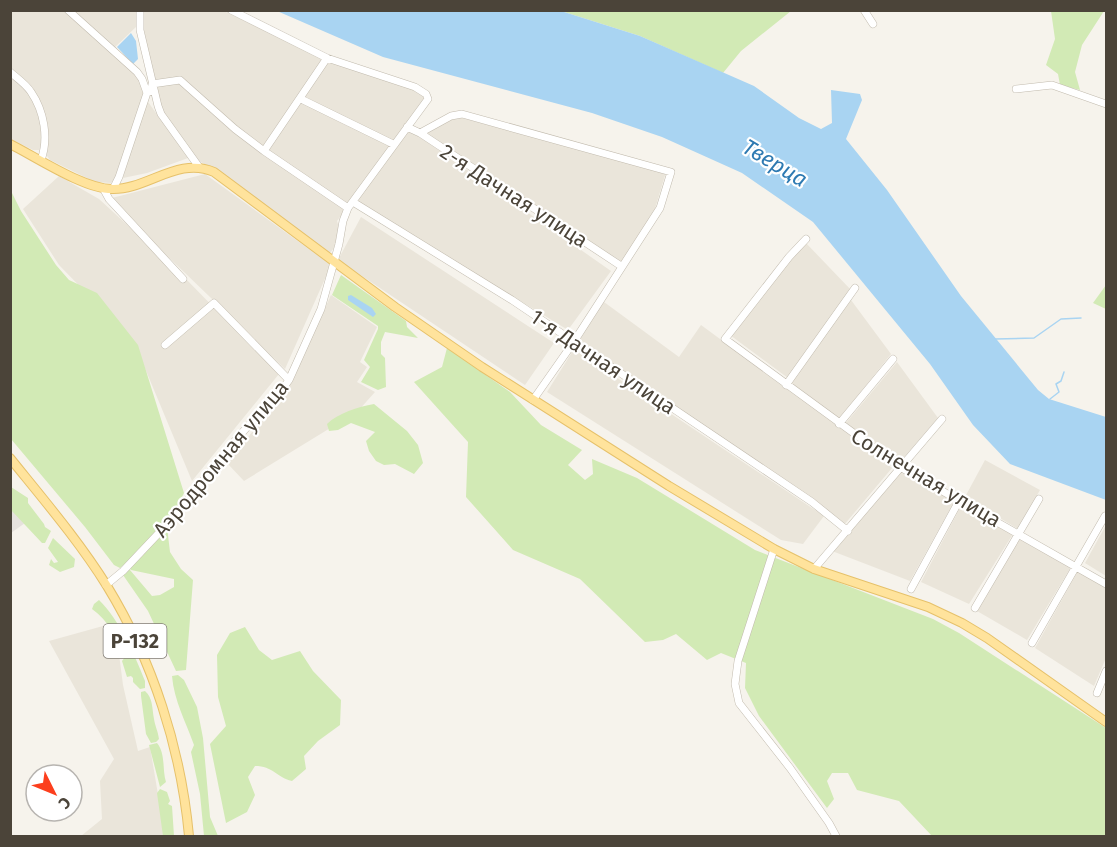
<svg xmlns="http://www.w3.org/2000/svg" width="1117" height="847" viewBox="0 0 1117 847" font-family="'Fira Sans',sans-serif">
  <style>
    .residential { fill: #eae5da }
    .industrial { fill: #e6e2dd }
    .green { fill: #d2eab5 }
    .water { fill: #a9d4f2 }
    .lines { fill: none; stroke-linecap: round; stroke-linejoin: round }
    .stream { stroke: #a9d4f2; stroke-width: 1.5 }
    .minor-casing { stroke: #c2bbae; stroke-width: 8 }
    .major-casing { stroke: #e6c16a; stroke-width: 10 }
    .minor { stroke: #fff; stroke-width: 7 }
    .major { stroke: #ffe39c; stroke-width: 8 }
    .labels { text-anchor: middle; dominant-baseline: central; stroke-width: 4.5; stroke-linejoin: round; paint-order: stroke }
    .shield { fill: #fff; stroke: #817c74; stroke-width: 1.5 }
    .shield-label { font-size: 20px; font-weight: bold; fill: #4b4439 }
    .street-label { font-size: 21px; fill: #4b4439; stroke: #fff }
    .water-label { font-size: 22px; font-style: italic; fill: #2e7ab2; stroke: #fff }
  </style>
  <rect width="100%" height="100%" fill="#f6f3ec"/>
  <path class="residential" d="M10,11H64L130,68L142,82L145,90L125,155L115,178L111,183L95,182L50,160L47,156L35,93L11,69Z
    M71,11H138L136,27L114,48Z
    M142,11H224L324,59L264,148L235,128L179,77L154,82L144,29Z
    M328,60L412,88L424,94L426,99L393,142L304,96Z
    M10,75L28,91L36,109L43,129L42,145L39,150H33L11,139Z
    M178,80L232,130L346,209L337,221L339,228L334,248L329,254L208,166L195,159L166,120L154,86Z
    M146,99L188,158L147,173L123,178Z
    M301,101L390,146L348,204L267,151Z
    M458,117L666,172L654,212L621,263L425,133L449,119Z
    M408,132L414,133L611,271L568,330L356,201L403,134Z
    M205,174L331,265L285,369L108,199Z
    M59,176L99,199L184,277L279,374L192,481L134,342L59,265L23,209Z
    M361,217L554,343L525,385L338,260Z
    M805,242L852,291L788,378L730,335Z
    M331,295L377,327L360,362L367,367L357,382L375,392L358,411L244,481L227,463L288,388Z
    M851,300L891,354L839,419L790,383Z
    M604,302L679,357L701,325L844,430L892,468L844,525L818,503L577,339Z
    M574,349L824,516L803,544L781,540L547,392Z
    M897,362L938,418L899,463L845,424Z
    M985,460L1040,490L1018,529L965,497Z
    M900,472L954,502L910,581L832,551Z
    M961,506L1013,534L969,604L921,582Z
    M1106,525V576L1085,563Z
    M1020,538L1071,567L1027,640L977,611Z
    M1078,571L1106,588V658L1094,686L1035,648Z
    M103,626L119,654L123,685L138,751L150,747L165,836H81L102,819L100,781L114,759L49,641Z"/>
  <path class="industrial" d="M10,508L25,523L11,533H10Z"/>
  <path class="green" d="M561,11H791L741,51L723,73L640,36Z
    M1051,11H1104L1082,45L1075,72L1080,90L1060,85L1058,74L1046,65L1055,39Z
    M10,189L21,211L56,265L69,280L97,293L138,345L184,493L167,527L170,552L181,569L193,580L186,670L176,671L148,611L123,575L125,570H130L152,596L160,595L174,587V579L131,570L126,563L120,568L114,565L85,527L11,439Z
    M341,275L406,321L407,327L418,338L385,332L381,342V354L385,358L386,387L378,390L361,382L370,367L364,360L378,329V326L332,295Z
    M1106,285V309L1093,303Z
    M447,348L510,392L541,425L582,450L568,465L585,480L593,474L592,459L637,478L755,550L933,619L959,633L1106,728V836H932L899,801L857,790L848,773H832L827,781L834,799L827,808L759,716L745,688L746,663L721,653L707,660L676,634L663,640L645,642L580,579L513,550L466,497L468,442L414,382L442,367Z
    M374,404L407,431L418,445L423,463L414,474L395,464L384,465L376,461L369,451L366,441L375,432L351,423L338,430L329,431L327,424C338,413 358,407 374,404Z
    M11,487L28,498V503L44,524L45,527L51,531L45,543H42L11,510Z
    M53,538L75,559L74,567L60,572L49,565L51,559L54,563L58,562L48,548Z
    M99,600C120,621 134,653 145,681V688L140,689L133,682V678L131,676L127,677L122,661L125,657C117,639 109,621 92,609L94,604Z
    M245,627L259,650L272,660L300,651L313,671L341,700L340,725L318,741L304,756L306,769L292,781C276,777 273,766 255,766L248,777L255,795L247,812L226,823L210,744L226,726L218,697L217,655L230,633Z
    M178,675L184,680L197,707L203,738L210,817L218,836H204L200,794L191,752L194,745C186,722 174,701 172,676Z
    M145,691C153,698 152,708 154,719C155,726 158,731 159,739L156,742L151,743L146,734L141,696V692Z
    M157,743C166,754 162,770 166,782L160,787L149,745Z
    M160,789L167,792L170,801L168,804L172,806L174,836H163L157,793Z"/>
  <path class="water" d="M277,11H561L640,36L754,86L799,118L821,129L832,123L831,90L860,94L862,100L846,139L887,190L961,296L1038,390L1049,399L1106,417V500L1010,464L973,425L930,364L813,222L742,173L662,137L592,113L383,57Z
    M131,33L136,41L138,59L133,64L117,47Z
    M351,295L372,308L376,314L373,317L348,300V296Z"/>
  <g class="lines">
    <path class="stream" d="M995,339L1034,338L1061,319L1081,318
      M1050,399L1059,392L1056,384L1061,381L1064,372"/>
    <g class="minor-casing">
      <path id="minor" d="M68,10L137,72L142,79L147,93L151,91L152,84L180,80L235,129L264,151L327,58L415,87L426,94L428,99L348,208L343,221L339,244L321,309L289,380L281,391L238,437L174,517L123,571L106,585
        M140,10V30L158,106L161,114L199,167
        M231,10L327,58
        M864,10L873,24
        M10,72C17,78 26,84 31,92C44,111 49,138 41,160
        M1016,89L1052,85L1106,104
        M301,99L393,144
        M407,127L420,133L621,266
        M420,133L451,116L462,114L671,172L660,208L573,343L533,400
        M264,151L348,208
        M103,188L109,199L183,279
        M113,189L119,177L147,93
        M353,202L512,300L812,502L848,531
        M806,239L789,257L725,339L900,467L1106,584
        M165,345L214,303L289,380
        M786,385L855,288
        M839,424L893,359
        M774,549L738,661L735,684L739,703L790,768L829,823L836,836
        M814,569L942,419
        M911,589L959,501
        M975,608L1039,499
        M1032,643L1105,516
        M1097,693L1106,671"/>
    </g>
    <g class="major-casing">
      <path id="major" d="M10,144C36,157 84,189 112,189C147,190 178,156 214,172L395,307L482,367L669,486L774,549L814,569L928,607L962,623L987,638L1106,722
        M10,458C43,499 79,541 107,586C153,661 181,749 189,836"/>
    </g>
    <use href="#minor" class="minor"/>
    <use href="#major" class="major"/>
  </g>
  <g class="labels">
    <rect class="shield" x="103.5" y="624" width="63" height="34" rx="4.5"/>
    <g class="shield-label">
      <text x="135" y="641">Р-132</text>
    </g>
    <g class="street-label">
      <text transform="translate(514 196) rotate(33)">2-я Дачная улица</text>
      <text transform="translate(603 362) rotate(34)">1-я Дачная улица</text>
      <text transform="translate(221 459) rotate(-50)">Аэродромная улица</text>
      <text transform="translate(926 478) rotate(31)">Солнечная улица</text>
    </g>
    <g class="water-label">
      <text transform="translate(775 163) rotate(31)">Тверца</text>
    </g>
  </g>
  <rect width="1117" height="847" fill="none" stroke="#4b4439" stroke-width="24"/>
  <g transform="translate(54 793) rotate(133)"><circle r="28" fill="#ffffff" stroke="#b7b4b0" stroke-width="1.5"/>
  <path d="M0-4.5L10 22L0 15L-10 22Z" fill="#fc3f1d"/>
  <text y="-9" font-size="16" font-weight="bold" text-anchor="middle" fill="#4b4439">С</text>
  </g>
</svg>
